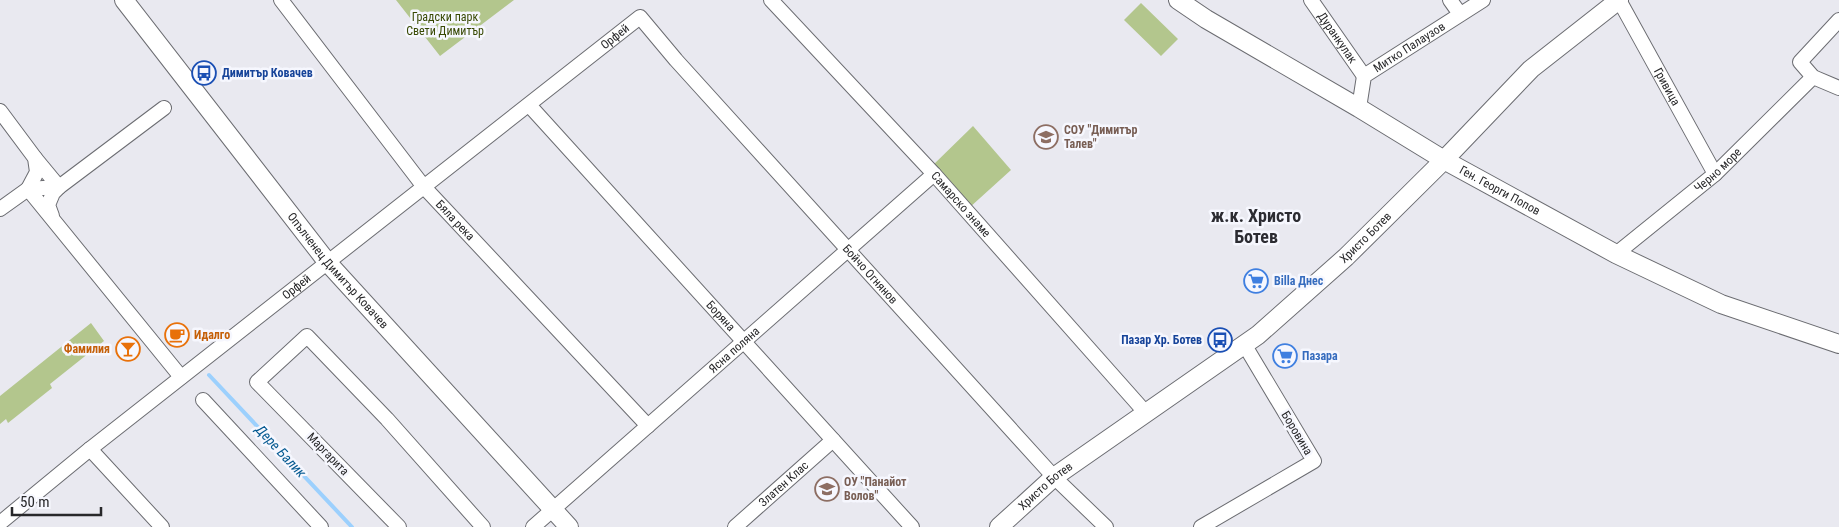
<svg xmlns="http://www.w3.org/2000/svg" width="1839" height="527" viewBox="0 0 1839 527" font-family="'Roboto Condensed',sans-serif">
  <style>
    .green { fill: #b3c68d }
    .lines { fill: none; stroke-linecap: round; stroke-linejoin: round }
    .stream { stroke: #9cd0fd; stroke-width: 4 }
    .minor-casing { stroke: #6b6c71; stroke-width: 16 }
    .tertiary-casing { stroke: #6b6c71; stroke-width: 20 }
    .minor { stroke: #fff; stroke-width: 14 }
    .tertiary { stroke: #fff; stroke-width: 18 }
    .labels { text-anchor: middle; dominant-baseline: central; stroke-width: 5; stroke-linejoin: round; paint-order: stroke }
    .park-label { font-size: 12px; fill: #384903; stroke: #f6f7fe }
    .street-label { font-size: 12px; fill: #28282a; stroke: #f6f7fe }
    .transit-label { font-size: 12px; font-weight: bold; fill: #164399; stroke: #f6f7fe; text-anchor: start }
    .education-label { font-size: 12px; font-weight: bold; fill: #785e54; stroke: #f6f7fe; text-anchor: start }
    .shop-label { font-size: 12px; font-weight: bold; fill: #366cbe; stroke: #f6f7fe; text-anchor: start }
    .food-label { font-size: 12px; font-weight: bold; fill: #c56008; stroke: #f6f7fe; text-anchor: start }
    .water-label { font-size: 14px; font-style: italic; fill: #045990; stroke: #f6f7fe }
    .district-label { font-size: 18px; font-weight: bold; fill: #2c2c32; stroke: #f6f7fe }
  </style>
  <rect width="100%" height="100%" fill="#e9e9f0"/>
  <path class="green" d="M396,0H514L440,56Z
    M1141,3L1178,39L1161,56L1124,20Z
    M973,126L1011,170L969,208L931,167Z
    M91,323L104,341L50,384L52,388L8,423L6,419L0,424V396Z"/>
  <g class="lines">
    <path class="stream" d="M209,375L352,527"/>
    <g class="minor-casing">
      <g id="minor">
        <path id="s1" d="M281,0L424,187L648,426"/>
        <path id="s2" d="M771,0L934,174L1145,412"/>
        <path id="s3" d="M1311,0L1364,76"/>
        <path d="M1450,0L1460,14"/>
        <path id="s4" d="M1619,0L1715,174"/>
        <path d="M1839,20L1800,62L1813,77L1839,88"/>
        <path id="s5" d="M529,105L912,527"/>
        <path id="s6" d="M1359,108L1364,76L1483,0"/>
        <path d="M0,111L35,158L37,172L28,189L181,377"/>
        <path d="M35,158L59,187L53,193L48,205L52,216"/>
        <path d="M0,209L28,189L59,187L164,108"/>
        <path id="s7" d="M1616,254L1715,174L1813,77"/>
        <path d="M203,400L321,527"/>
        <path d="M90,449L162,527"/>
        <path id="s8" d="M0,523L90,449L640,17L676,60L1054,477L1106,527"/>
        <path d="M399,527L257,382L307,336L387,419L483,527"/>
        <path id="s9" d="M533,527L934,174"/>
        <path id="s10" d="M735,527L833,440"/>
        <path d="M1201,527L1314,461L1244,344"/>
      </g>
    </g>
    <g class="tertiary-casing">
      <g id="tertiary">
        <path id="s11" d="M124,0L328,263L569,527"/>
        <path id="s12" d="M1178,0L1206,19L1359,108L1444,160L1616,254L1721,304L1839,344"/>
        <path id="s13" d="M999,527L1054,477L1258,335L1346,257L1444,160L1531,69L1619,0"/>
      </g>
    </g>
    <use href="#minor" class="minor"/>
    <use href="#tertiary" class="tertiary"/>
  </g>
  <defs>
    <g id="bus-ring" transform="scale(1.25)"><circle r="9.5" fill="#f6f7fe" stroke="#1a4fb4" stroke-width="1.5"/><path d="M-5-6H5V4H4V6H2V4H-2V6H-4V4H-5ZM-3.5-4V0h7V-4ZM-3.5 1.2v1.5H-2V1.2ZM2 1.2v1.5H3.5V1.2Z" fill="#1a4fb4"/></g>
    <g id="school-ring" transform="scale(1.25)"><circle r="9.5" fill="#f6f7fe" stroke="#8d6e63" stroke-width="1.5"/><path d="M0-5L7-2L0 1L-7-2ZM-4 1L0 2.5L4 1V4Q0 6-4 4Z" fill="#8d6e63"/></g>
    <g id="supermarket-ring" transform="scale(1.25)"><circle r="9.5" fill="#f6f7fe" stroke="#3f7fe0" stroke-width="1.5"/><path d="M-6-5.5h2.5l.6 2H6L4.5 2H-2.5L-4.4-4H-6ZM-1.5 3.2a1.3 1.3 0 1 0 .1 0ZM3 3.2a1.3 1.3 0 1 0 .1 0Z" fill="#3f7fe0"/></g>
    <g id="cafe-ring" transform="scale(1.25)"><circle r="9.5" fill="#f6f7fe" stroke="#e8710a" stroke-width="1.5"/><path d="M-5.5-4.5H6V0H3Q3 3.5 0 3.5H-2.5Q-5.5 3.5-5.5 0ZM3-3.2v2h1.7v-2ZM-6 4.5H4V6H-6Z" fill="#e8710a"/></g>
    <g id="bar-ring" transform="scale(1.25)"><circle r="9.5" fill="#f6f7fe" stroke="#e8710a" stroke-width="1.5"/><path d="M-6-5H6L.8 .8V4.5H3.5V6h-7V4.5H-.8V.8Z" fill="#e8710a"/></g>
  </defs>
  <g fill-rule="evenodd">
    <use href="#bus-ring" x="204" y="73"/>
    <use href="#school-ring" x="1046" y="137"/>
    <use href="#supermarket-ring" x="1256" y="281"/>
    <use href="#cafe-ring" x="177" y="335"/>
    <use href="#bus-ring" x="1220" y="340"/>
    <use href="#bar-ring" x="128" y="349"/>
    <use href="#supermarket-ring" x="1285" y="356"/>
    <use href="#school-ring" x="827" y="489"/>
  </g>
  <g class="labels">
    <g class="park-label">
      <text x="445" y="17">Градски парк<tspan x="445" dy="14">Свети Димитър</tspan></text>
    </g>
    <g class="street-label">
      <text stroke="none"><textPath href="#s8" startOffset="784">Орфей</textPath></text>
      <text stroke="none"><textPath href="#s3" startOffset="46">Дуранкулак</textPath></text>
      <text stroke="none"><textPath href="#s6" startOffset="86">Митко Палаузов</textPath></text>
      <text stroke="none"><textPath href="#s4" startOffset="99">Гривица</textPath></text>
      <text stroke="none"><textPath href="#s7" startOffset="132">Черно море</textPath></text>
      <text stroke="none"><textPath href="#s12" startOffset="374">Ген. Георги Попов</textPath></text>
      <text stroke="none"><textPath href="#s2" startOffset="279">Самарско знаме</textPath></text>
      <text stroke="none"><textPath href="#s1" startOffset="281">Бяла река</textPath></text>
      <text stroke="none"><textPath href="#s13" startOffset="468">Христо Ботев</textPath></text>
      <text stroke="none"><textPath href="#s11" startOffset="345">Опълченец Димитър Ковачев</textPath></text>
      <text stroke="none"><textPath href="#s8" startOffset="1161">Бойчо Огнянов</textPath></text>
      <text stroke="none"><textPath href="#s8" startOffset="379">Орфей</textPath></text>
      <text stroke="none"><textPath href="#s5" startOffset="285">Боряна</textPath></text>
      <text stroke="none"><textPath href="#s9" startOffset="268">Ясна поляна</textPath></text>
      <text transform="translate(1297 433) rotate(59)">Боровина</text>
      <text transform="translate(328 454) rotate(46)">Маргарита</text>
      <text stroke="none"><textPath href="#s10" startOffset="65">Златен Клас</textPath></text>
      <text stroke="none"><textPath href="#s13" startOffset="62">Христо Ботев</textPath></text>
    </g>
    <g class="transit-label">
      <text x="222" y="73">Димитър Ковачев</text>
      <text x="1202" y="340" text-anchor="end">Пазар Хр. Ботев</text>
    </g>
    <g class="education-label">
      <text x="1064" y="130">СОУ "Димитър<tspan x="1064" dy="14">Талев"</tspan></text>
      <text x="844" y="482">ОУ "Панайот<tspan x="844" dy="14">Волов"</tspan></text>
    </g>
    <g class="shop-label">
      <text x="1274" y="281">Billa Днес</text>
      <text x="1302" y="356">Пазара</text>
    </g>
    <g class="food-label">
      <text x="194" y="335">Идалго</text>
      <text x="110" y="349" text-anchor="end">Фамилия</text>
    </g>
    <g class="water-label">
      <text transform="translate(281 451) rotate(47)">Дере Балик</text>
    </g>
    <g class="district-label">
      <text x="1256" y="215">ж.к. Христо<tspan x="1256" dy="21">Ботев</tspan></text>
    </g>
  </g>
  <path d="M12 507v8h89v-8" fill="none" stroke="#28282a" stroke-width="2.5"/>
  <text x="20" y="507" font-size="15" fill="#28282a" stroke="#f6f7fe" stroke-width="4" paint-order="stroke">50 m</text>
</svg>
